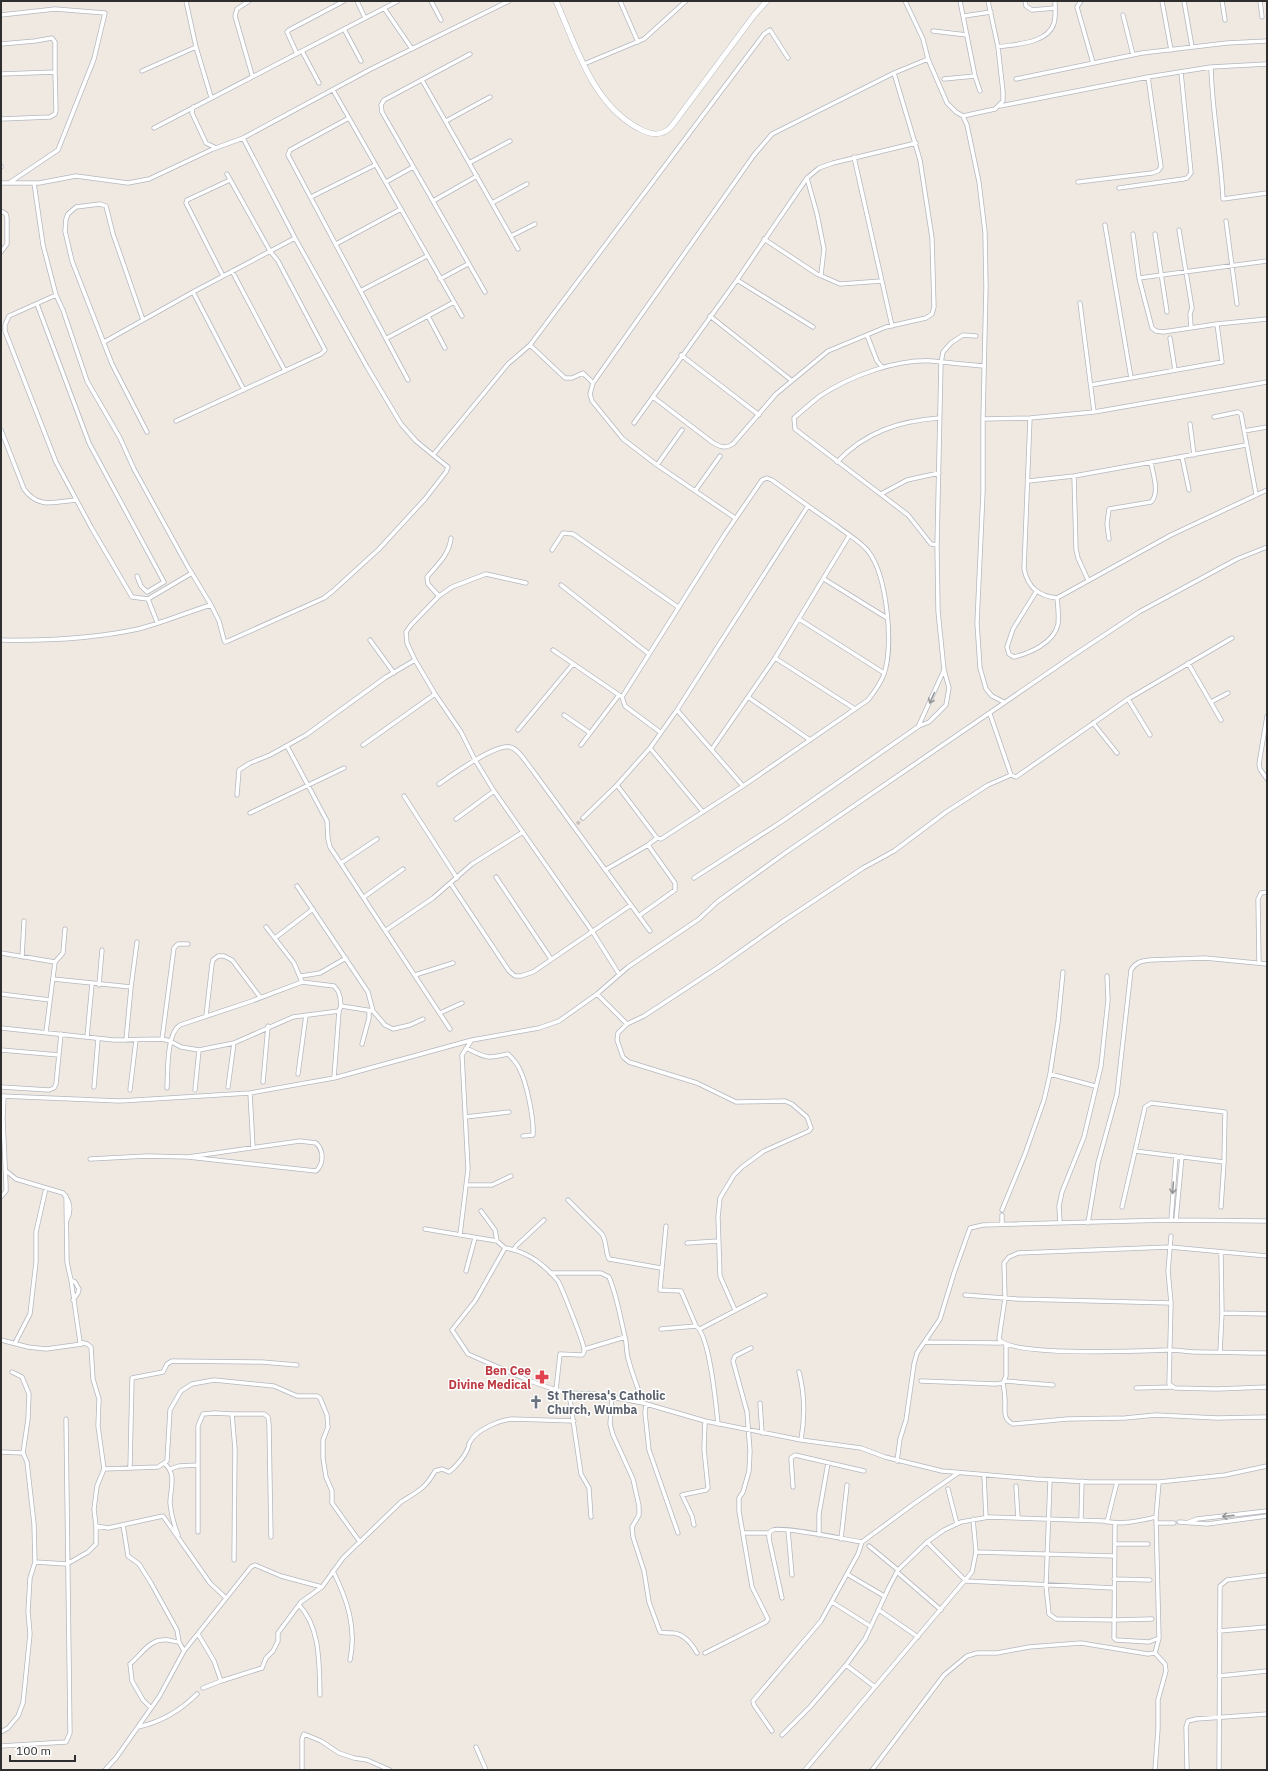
<svg xmlns="http://www.w3.org/2000/svg" width="1268" height="1771" viewBox="0 0 1268 1771" font-family="'IBM Plex Sans',sans-serif">
  <style>
    .lines { fill: none; stroke-linecap: round; stroke-linejoin: round }
    .street-tunnel { stroke: #c8c4bd; stroke-width: 3.5; stroke-dasharray: 3.5 2; stroke-linecap: butt }
    .street-casing { stroke: #b4b7c1; stroke-width: 5 }
    .secondary-casing { stroke: #b4b7c1; stroke-width: 6 }
    .street { stroke: #fff; stroke-width: 3.5 }
    .secondary { stroke: #fff; stroke-width: 5 }
    .oneway { stroke: #969696 }
    .labels { text-anchor: middle; dominant-baseline: central; stroke-width: 3; stroke-linejoin: round; paint-order: stroke }
    .health-label { font-size: 12px; font-weight: bold; fill: #be3a42; stroke: #fff; text-anchor: end }
    .worship-label { font-size: 12px; font-weight: bold; fill: #5b616d; stroke: #fff; text-anchor: start }
  </style>
  <rect width="100%" height="100%" fill="#efe9e1"/>
  <g class="lines">
    <path class="street-tunnel" d="M577,824L583,818"/>
    <g class="street-casing">
      <path id="street" d="M186,1L196,47L211,97
        M249,1L237,9L235,16L252,75
        M357,1L365,18
        M431,1L441,20
        M620,1L638,42
        M905,1L923,39L928,59L947,103L956,112L963,116L967,125L979,182L985,232L986,287L983,419V492L977,623L980,668L986,689L992,696L1004,702
        M960,1L975,76L980,91
        M1025,1L1026,6L1032,10L1055,8
        M1081,1L1077,7L1093,63
        M1162,1L1171,50
        M1184,1L1192,47
        M1222,1L1225,20
        M1260,1L1262,17
        M384,8L412,49
        M1,15L55,9L105,13L94,59L58,150L9,183
        M1123,15L1133,55
        M964,16L991,12
        M344,29L361,61
        M933,31L967,35
        M1,44L35,41L52,38L55,42V72
        M998,47C1015,44 1048,44 1054,23C1056,16 1055,8 1055,1
        M302,51L319,83
        M297,54L287,32L289,30L344,1
        M470,54L384,100L381,105L382,112L485,292
        M584,64L644,39L686,1
        M1211,67C1212,111 1221,155 1223,199L1267,193
        M142,71L196,47
        M1,74L55,72L56,110L55,114L50,117L1,119
        M944,79L975,76
        M1016,79L1142,53L1227,43L1267,41
        M422,80L518,249
        M333,90L462,316
        M1000,106L1148,77L1211,67L1267,64
        M193,107L192,113L206,143L216,148
        M963,116L995,109L1003,101V92L998,47L988,1
        M349,118L290,150L288,155L408,380
        M446,121L490,97
        M154,128L398,1
        M243,138L295,238L367,367L401,424L416,441L433,455
        M854,157L892,326
        M469,163L510,141
        M1,166V167
        M807,178L817,214L824,249L821,275
        M386,182L413,167
        M1078,182L1152,173L1158,171L1161,167L1148,77
        M1,183H39L76,176L128,183L149,179L213,149L243,138L371,69L509,1
        M34,183L43,245L56,295L63,310L87,381L120,438L134,469L188,567L211,605L219,621L224,640L225,642L228,641L324,598L333,591L379,549L425,499L446,472L448,467L433,455L508,364L530,345L764,34L770,30L788,58
        M1119,188L1183,179L1187,178L1191,173L1181,72
        M311,197L375,165
        M433,201L477,176
        M492,203L527,184
        M1,211L6,214L7,218V244L1,252
        M1226,221L1237,304
        M1105,225L1131,378
        M1179,230L1192,308L1190,314L1191,327
        M1133,234L1139,278L1152,328L1156,331L1163,332L1217,324L1267,319
        M1155,234L1167,312
        M511,236L535,224
        M764,239L817,274L840,284L882,281
        M336,244L401,209
        M232,271L285,371
        M223,276L186,203L187,200L230,180
        M1139,278L1267,261
        M440,279L468,264
        M737,280L813,327
        M362,290L427,256
        M193,292L244,390
        M56,295L9,316L5,325V331L56,462L91,527L132,597L148,599L192,573
        M1080,303L1094,412
        M37,304L89,443L164,582L147,592L141,586L137,576
        M428,316L445,348
        M710,316L791,380
        M143,320L113,234L106,206L100,204L76,207L68,214L66,219L65,231L72,261L112,364L147,432
        M867,335L877,361L882,367
        M387,338L454,302
        M1170,338L1175,370
        M104,342L193,292L295,238
        M530,345L565,378H572L583,373L593,383
        M681,355L759,415
        M1091,385L1222,362L1217,324
        M653,397L712,442C720,447 725,449 733,444L776,394L828,351L886,327L926,318L932,314L934,307L932,238L920,160L894,73
        M1214,417L1238,412L1241,414L1256,494
        M1030,418L1024,569C1028,588 1039,596 1057,598L1171,535L1267,490
        M983,419L1030,418L1094,412L1267,382
        M176,421L321,354L325,350L278,261L270,251L227,174
        M634,423L737,280L807,178L819,168L833,163L916,143
        M1190,424L1194,455
        M1,430L24,489C38,509 55,502 76,500
        M1244,431L1267,427
        M1182,457L1189,490
        M837,462C865,432 899,421 939,418
        M657,465L682,430
        M1074,476L1076,549L1078,558L1088,580
        M1028,481L1074,476L1246,445
        M695,491L720,456
        M881,494L907,480L939,473
        M735,518L657,465L623,439L592,401L590,394L593,383L754,155L772,134L894,73L928,59
        M1109,539L1107,524L1109,509L1151,502C1160,493 1153,474 1151,463
        M937,545L931,544L908,515L795,429L794,418C802,411 811,403 820,396C850,376 896,359 932,361C950,363 967,365 984,366
        M552,550L563,533L573,534L678,607
        M824,579L887,618
        M526,583L486,574L452,587L439,596L411,625L406,632L407,643L415,660L435,694L461,732L475,760L494,791L592,931L619,974
        M561,585L649,654
        M1036,592L1013,629L1007,647L1009,654L1014,657C1030,653 1054,643 1058,624C1059,616 1058,607 1057,598
        M439,596L428,584L427,577C438,564 449,555 451,538
        M148,599L157,622
        M799,619L884,673
        M1,640C48,641 92,639 138,629C163,623 187,612 211,605
        M370,640L394,673
        M553,650L622,697L625,706L660,732
        M775,658L855,709
        M1188,663L1221,720
        M748,697L810,740
        M1128,699L1150,735
        M1211,702L1228,693
        M677,710L743,786
        M990,714L1011,775L1016,777L1128,699L1232,638
        M564,715L590,733
        M1267,716L1259,764L1260,769L1267,779
        M1093,723L1117,753
        M919,725L944,670
        M518,730L573,664
        M363,745L435,694
        M581,745L619,695
        M287,746L327,821L328,839L330,847L450,1029
        M650,748L703,812
        M712,749L775,658L849,536
        M439,784C452,775 496,743 510,747C519,749 527,764 533,771L650,931
        M617,785L657,838L661,839L743,786L868,700C874,692 880,685 884,674C894,645 887,575 868,551C860,541 847,534 837,526C815,511 794,496 772,480L767,478L762,480L725,534L622,697
        M237,795L239,770L250,763L270,755L306,735L386,677L415,660
        M404,796L457,878
        M250,813L344,768
        M583,818L617,785L650,748L677,710L808,506
        M456,819L494,791
        M341,863L377,839
        M605,870L648,845L657,838
        M496,877L551,959
        M694,878L781,822L919,726L929,722L946,705L949,688L944,670L938,611L937,545L941,363L943,352L951,343L963,335L976,336
        M451,884L509,971L515,976H521L533,972L631,905
        M297,886L368,992L373,1011
        M364,897L403,869
        M640,915L675,890V883L648,845
        M266,927L294,963L302,982
        M386,930L433,898L472,864L523,832
        M275,938L313,909
        M1,953L55,962
        M22,957L24,921
        M1259,963L1258,899L1261,893L1267,892
        M415,975L453,963
        M301,976L320,973L346,958
        M53,979L131,987L126,1040
        M99,985L102,950
        M131,987L137,942
        M1,994L50,1000
        M597,994L627,1024
        M341,1006L373,1011L385,1025L393,1029L410,1025L423,1019
        M440,1013L462,1003
        M206,1016L212,964L213,960L218,956H224L232,960L260,997
        M1,1028L114,1040L162,1039L170,1041L181,1047L199,1050L234,1043L293,1017L339,1011L341,1006L340,997L338,991L334,986L302,982L252,1001L180,1025C166,1034 168,1072 167,1088
        M46,1032L55,962L63,953L65,929
        M87,1037L92,984
        M162,1039L174,948L178,944H188
        M362,1044L369,1018V1011
        M466,1048C487,1058 485,1059 508,1054C512,1058 517,1063 519,1068C527,1083 534,1119 533,1135L523,1136
        M1,1050L59,1055
        M298,1074L306,1015
        M1050,1074L1095,1086
        M334,1078L339,1011
        M263,1082L268,1026
        M1,1087L49,1090L54,1088L56,1084L61,1034
        M94,1087L98,1039
        M228,1087L234,1043
        M130,1090L136,1040
        M195,1090L199,1050
        M250,1093L253,1147
        M1,1096L120,1101L250,1093L334,1078L472,1040L539,1028L559,1021L597,994L628,967L699,919L717,902L785,853L1074,655L1139,612L1237,559L1267,547
        M465,1117L509,1112
        M90,1159L147,1156L188,1157L316,1171C324,1164 324,1150 316,1143L300,1141L188,1157
        M5,1170L16,1179L63,1193C70,1201 72,1210 67,1220
        M467,1185H492L511,1176
        M1,1197L6,1191V1185L3,1119L4,1096
        M568,1200L602,1234C607,1242 605,1251 609,1259L661,1268
        M1122,1207L1135,1151
        M1221,1207L1224,1162L1225,1112L1151,1103L1145,1107L1135,1151L1224,1162
        M1002,1210L1025,1154L1044,1100L1050,1074L1058,1022L1063,972
        M481,1211L495,1230L497,1241
        M1002,1215V1224
        M1171,1220L1176,1156
        M1176,1220L1182,1156
        M1060,1223L1059,1206L1062,1192L1084,1137L1101,1066L1108,1000L1107,976
        M1088,1223L1098,1163L1117,1094L1131,970C1136,962 1141,961 1150,960L1205,958L1267,964
        M666,1226L660,1290L681,1291L696,1326
        M425,1229L497,1241L505,1248
        M460,1235L468,1169L462,1055L471,1041
        M1171,1236L1168,1271L1171,1303L1169,1384L1175,1388L1217,1389L1267,1387
        M687,1243L718,1241
        M514,1250L516,1246L544,1220
        M1267,1256L1170,1247L1018,1253L1009,1257L1004,1263L1005,1298L999,1339C1010,1357 1145,1351 1170,1350C1179,1350 1188,1352 1197,1352C1220,1352 1244,1353 1267,1353
        M466,1271L475,1238
        M550,1273H601L609,1277C617,1296 620,1316 625,1337C627,1344 626,1351 628,1358C632,1374 638,1388 643,1403
        M71,1280L75,1282L79,1289L78,1293L73,1300
        M965,1295L1017,1299L1171,1303
        M735,1310L720,1276L718,1217L720,1198L734,1175L742,1167L764,1151L809,1131L811,1128L807,1117L792,1104L785,1101L736,1102L697,1083L629,1062L623,1057L617,1040L618,1033L627,1024L644,1016L720,966L782,922L863,868L894,851L946,812L988,785L1011,775
        M1222,1313L1267,1314
        M661,1329L696,1326C710,1336 716,1405 718,1424
        M700,1329L765,1295
        M1,1340L28,1347L46,1349L82,1344
        M925,1342L1001,1343
        M15,1343L30,1314L36,1262V1232L46,1188
        M585,1349L625,1337
        M1220,1352L1222,1313L1221,1253
        M12,1372L22,1377L29,1394L28,1419L23,1453
        M799,1372C805,1395 805,1417 801,1440
        M921,1381L996,1384L1003,1383L1006,1376V1345
        M1005,1381L1053,1385
        M1003,1383C1004,1389 1005,1396 1005,1402C1005,1412 1003,1419 1013,1424L1067,1419L1125,1418L1156,1415L1217,1418L1267,1417
        M1136,1388L1172,1387
        M556,1390L560,1354L582,1355C584,1353 584,1353 584,1350C585,1345 561,1286 558,1281C544,1264 527,1251 505,1248L475,1301L452,1330L468,1354L530,1381L556,1390L569,1393L595,1394L643,1403L705,1421L801,1440L861,1448L885,1457L942,1471L1035,1479L1090,1482H1159L1225,1475L1267,1466
        M569,1393L581,1474L589,1488L591,1517
        M612,1397L610,1424L613,1435L633,1479L639,1506V1515L632,1527L633,1537L644,1571L649,1602L660,1632C664,1633 668,1633 673,1633C684,1634 692,1644 697,1653
        M760,1403L762,1433
        M646,1404L645,1413L649,1450L678,1533
        M232,1414L235,1449L234,1560
        M1,1452L23,1453L27,1462L34,1524L35,1562L30,1578L28,1611L30,1634L23,1703L18,1716L8,1728L1,1732
        M897,1461L900,1439L906,1420L914,1364L917,1353L940,1319L954,1273L970,1228L983,1225L1171,1220L1267,1221
        M165,1464C177,1474 170,1490 170,1503C171,1514 174,1525 178,1535
        M130,1468L132,1378L163,1372L167,1364L172,1361L262,1362L297,1365
        M104,1469L158,1467L167,1461L170,1410L181,1391L192,1384L214,1380L274,1386L297,1396H317L320,1398L327,1415L328,1427L323,1440V1458L326,1477L332,1491V1503L360,1542
        M170,1469L179,1466L198,1465
        M984,1476L986,1517
        M1050,1480L1046,1586L1049,1614L1056,1619L1114,1620L1152,1619
        M1016,1486L1018,1518
        M793,1487L791,1458L795,1455L864,1471
        M948,1489L957,1524
        M1081,1520L1082,1481
        M1107,1522L1117,1482
        M1179,1522L1207,1524L1267,1516
        M1189,1522L1197,1519L1267,1511
        M1115,1523L1114,1638L1116,1640L1149,1642L1159,1638
        M1156,1523H1174
        M123,1525L128,1556L139,1564L151,1583L177,1630L179,1642L184,1651
        M694,1525L692,1516L682,1495L706,1490L708,1488L704,1449L705,1421
        M96,1526L108,1528L163,1516L210,1583L226,1598
        M788,1530L792,1575
        M198,1532V1426L203,1414L215,1413L232,1414H264L268,1417L269,1424L271,1537
        M743,1533H769
        M819,1535V1514L828,1463
        M841,1539L847,1485
        M927,1542L966,1581L1114,1588
        M1115,1544H1148
        M869,1546L898,1570
        M976,1552L1115,1556
        M35,1562L67,1564L88,1552L96,1544V1526L94,1509L97,1486L104,1469L98,1426L99,1399L93,1379L91,1347L87,1344L80,1342L71,1280L67,1262L66,1196
        M333,1571C347,1599 357,1628 350,1660
        M897,1572L941,1610
        M847,1574L884,1596
        M1114,1579L1150,1580
        M782,1598L770,1543C769,1539 767,1532 773,1530C782,1526 848,1540 862,1542
        M832,1602L870,1626
        M299,1605C321,1628 319,1665 320,1695
        M879,1610L918,1637
        M1219,1631L1267,1627
        M198,1634L214,1661L221,1681
        M705,1653L766,1622L768,1619L752,1587L739,1511V1498L743,1492L749,1471L750,1451L747,1412L733,1361L735,1356L751,1348
        M846,1665L875,1687
        M1219,1676L1267,1671
        M203,1688L221,1681L262,1668L266,1658L273,1651L278,1641V1633L301,1602L322,1587L343,1558L401,1502C418,1491 425,1489 435,1471L442,1469L449,1472C456,1467 465,1456 468,1448C469,1446 468,1445 470,1442C476,1430 499,1420 512,1419L574,1421
        M151,1708L143,1700L132,1681L130,1664C140,1656 149,1640 163,1640C168,1639 174,1642 179,1642
        M138,1727C161,1722 180,1711 197,1694
        M772,1731L754,1705L753,1701L821,1621L858,1554L862,1542L912,1505L958,1473
        M782,1735L810,1707L846,1665L865,1639L889,1587L898,1570L927,1542L944,1530L961,1522L989,1517L1104,1521C1122,1525 1138,1521 1156,1517
        M1,1746L66,1742L70,1733L66,1419
        M476,1747L486,1770
        M105,1770L116,1758L159,1697L184,1651L251,1567L255,1565L281,1576L322,1587
        M302,1770V1739L304,1734L321,1741L339,1753L354,1758L367,1760L390,1770
        M805,1770L972,1572L976,1552L973,1519
        M872,1770L944,1675L967,1656L977,1653H997L1029,1647L1081,1643L1148,1654L1155,1653L1159,1638L1156,1517L1159,1482
        M1155,1770L1158,1729V1700L1166,1671L1165,1664L1155,1653
        M1187,1770L1186,1727L1188,1721L1196,1719L1267,1714
        M1219,1770L1220,1586L1227,1580L1267,1575"/>
    </g>
    <g class="secondary-casing">
      <path id="secondary" d="M556,1C576,46 592,103 638,128C650,135 661,137 671,127L755,14L767,1"/>
    </g>
    <use href="#street" class="street"/>
    <use href="#secondary" class="secondary"/>
  </g>
  <defs><path id="oneway-shaft" d="M-6 0H5M1.5-3L5.5 0L1.5 3" fill="none" stroke-width="1.6" stroke-linecap="round" stroke-linejoin="round"/></defs>
  <g class="oneway">
    <use href="#oneway-shaft" transform="translate(932 698) rotate(114)"/>
    <use href="#oneway-shaft" transform="translate(1173 1188) rotate(94)"/>
    <use href="#oneway-shaft" transform="translate(1228 1516) rotate(174)"/>
  </g>
  <defs>
    <g id="pharmacy-bare" transform="scale(1.08)"><path d="M-2-6h4v4h4v4h-4v4h-4v-4h-4v-4h4Z" fill="#e0444e" stroke="#fff" stroke-width="2.5" paint-order="stroke"/></g>
    <g id="church-bare" transform="scale(1.08)"><path d="M-1.2-6h2.4v3.5h3.3v2.4h-3.3V6h-2.4V-.1h-3.3v-2.4h3.3Z" fill="#6b7280" stroke="#fff" stroke-width="2.5" paint-order="stroke"/></g>
  </defs>
  <g fill-rule="evenodd">
    <use href="#pharmacy-bare" x="542" y="1377"/>
    <use href="#church-bare" x="536" y="1402"/>
  </g>
  <g class="labels">
    <g class="health-label">
      <text x="531" y="1370">Ben Cee<tspan x="531" dy="14">Divine Medical</tspan></text>
    </g>
    <g class="worship-label">
      <text x="547" y="1395">St Theresa's Catholic<tspan x="547" dy="14">Church, Wumba</tspan></text>
    </g>
  </g>
  <rect width="1268" height="1771" fill="none" stroke="#2e2e2e" stroke-width="4"/>
  <path d="M10 1755v6h65v-6" fill="none" stroke="#2e2e2e" stroke-width="2"/>
  <text x="16" y="1755" font-size="12" fill="#2e2e2e" stroke="#ffffff" stroke-width="3" paint-order="stroke">100 m</text>
</svg>
